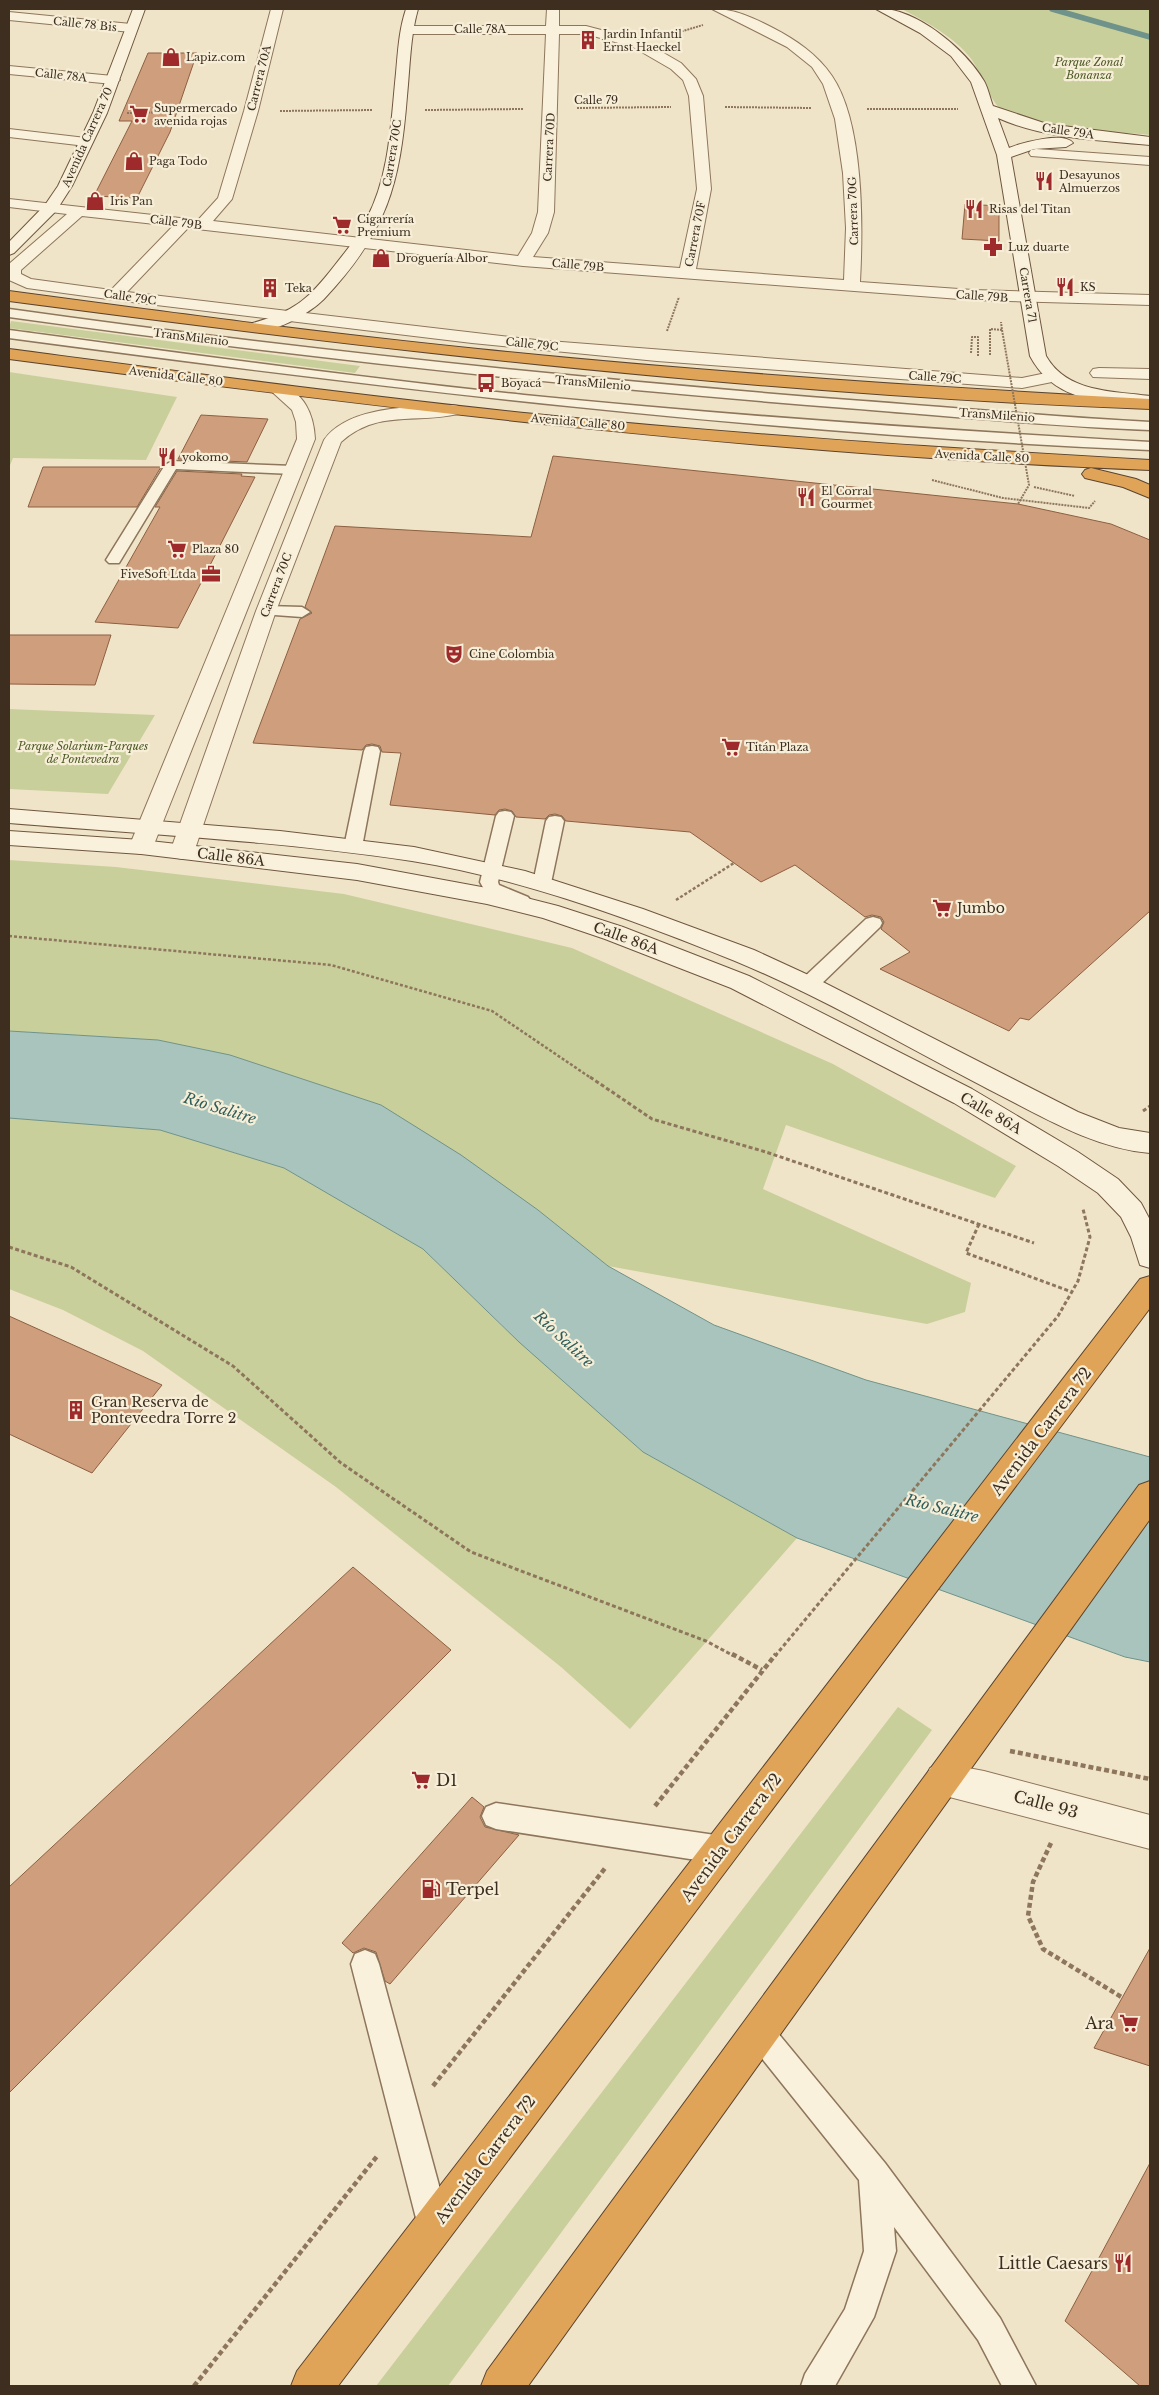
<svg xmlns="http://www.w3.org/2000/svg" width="1159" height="2395" viewBox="0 0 1159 2395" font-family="'Libre Baskerville',serif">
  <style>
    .green { fill: #c9cf9b }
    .water { fill: #a9c4bc; stroke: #6f938a }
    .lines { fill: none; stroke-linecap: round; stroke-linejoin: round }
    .stream { stroke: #6f938a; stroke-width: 5.5 }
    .building { fill: #cf9f7d; stroke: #8d5f41 }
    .lane-casing { stroke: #8d765c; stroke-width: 3 }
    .street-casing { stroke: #8d765c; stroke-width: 2 }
    .secondary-casing { stroke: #6f573f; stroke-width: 2 }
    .highway-casing { stroke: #5b4430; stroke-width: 2 }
    .path-far3 { stroke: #8d765c; stroke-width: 2; stroke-dasharray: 2 1; stroke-linecap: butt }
    .path-far2 { stroke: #8d765c; stroke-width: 2.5; stroke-dasharray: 3 2; stroke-linecap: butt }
    .path-far1 { stroke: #8d765c; stroke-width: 3; stroke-dasharray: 4 2.5; stroke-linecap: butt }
    .path { stroke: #8d765c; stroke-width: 4.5; stroke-dasharray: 5 3; stroke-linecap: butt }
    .lane { fill: #faf1dc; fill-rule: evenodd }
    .street { fill: #faf1dc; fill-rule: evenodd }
    .secondary { fill: #faf1dc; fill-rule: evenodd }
    .highway { fill: #e0a458; fill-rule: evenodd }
    .path-bridge { stroke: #8d765c; stroke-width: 2; stroke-dasharray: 2 1; stroke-linecap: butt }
    .labels { text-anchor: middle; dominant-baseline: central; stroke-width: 4.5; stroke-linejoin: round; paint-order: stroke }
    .far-street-label { font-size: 11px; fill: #3d2e20; stroke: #f7eed8 }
    .far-poi-label { font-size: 11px; fill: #3d2e20; stroke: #f7eed8; text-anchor: start }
    .far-park-label { font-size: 11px; font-style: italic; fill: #4d5a26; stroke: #f7eed8 }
    .street-label { font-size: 14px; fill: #3d2e20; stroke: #f7eed8 }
    .poi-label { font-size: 14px; fill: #3d2e20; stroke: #f7eed8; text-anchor: start }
    .water-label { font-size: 15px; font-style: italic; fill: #2f5d5a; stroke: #f7eed8 }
    .near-street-label { font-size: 16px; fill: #3d2e20; stroke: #f7eed8 }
    .near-poi-label { font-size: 16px; fill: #3d2e20; stroke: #f7eed8; text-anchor: start }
  </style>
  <rect width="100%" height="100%" fill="#f0e4c8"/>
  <path class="green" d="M902,9H1150V135C1113,131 1034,131 1004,112C989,101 982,75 972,60C955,37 926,22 902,9Z
    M11,321L360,366L355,373L9,328Z
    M9,372L177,397L146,460L13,458L9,468Z
    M9,709L155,715L108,794L9,789Z
    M9,860L116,867L344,894L572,948L833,1064L1016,1166L995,1198L786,1125L763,1189L971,1283L965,1312L927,1324L608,1266L538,1210L381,1105L230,1055L158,1040L9,1031Z
    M9,1118L160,1130L284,1168L423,1249L502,1326L643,1452L797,1538L630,1729L561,1667L336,1487L143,1351L63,1310L9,1289Z
    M898,1707L932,1730L448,2386H376Z"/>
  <path class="water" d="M9,1031L158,1040L230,1055L381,1105L461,1155L538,1210L608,1266L714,1325L866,1380L1150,1457V1662L1125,1657L797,1538L643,1452L519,1342L423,1249L284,1168L160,1130L9,1118Z"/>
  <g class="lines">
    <path class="stream" d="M1052,9L1150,37"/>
  </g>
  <path class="building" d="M148,53H197L170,132L137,198L94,196L132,121H119Z
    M965,204L999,206V241L962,239Z
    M201,415L268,419L247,462L178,459Z
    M553,456L1018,504L1111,524L1150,540V911L1029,1020L1020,1018L1009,1031L880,969L910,952L881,929L884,922L881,917L872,915L865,917L795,865L761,882L690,832L566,821L562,816L555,814L549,815L545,819L516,817L512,811L505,809L499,810L495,815L390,805L401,753L382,752L380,746L372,744L366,745L362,750L253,743L300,619L312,613L305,607L335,526L531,537Z
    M43,467H161L137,507H28Z
    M177,471L242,474L241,476L255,477L178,628L95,622L160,507H155Z
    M9,635H111L95,685L9,684Z
    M9,1316L162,1385L92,1473L9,1434Z
    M353,1567L451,1650L9,2093V1887Z
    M472,1797L484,1807L480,1817L485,1827L519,1835L390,1984L385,1981L376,1952L364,1948L353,1953L342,1943Z
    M1150,1948V2066L1094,2048Z
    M1150,2163V2386H1140L1065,2321Z"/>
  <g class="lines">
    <g class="lane-casing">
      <path id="lane" d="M9,309C293,349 577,379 863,401C958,408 1054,417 1150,422V430C1049,426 947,416 846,408C566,386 287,356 9,317Z
        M9,330C180,353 352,377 524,395C732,416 941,430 1150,442V450C768,434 388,389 9,338Z
        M172,461L293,466L300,470L293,474L176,469L119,563H109L106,560L165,465Z
        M266,606L302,607L310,612L302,617L261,614L258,611L261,608Z
        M372,746L378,747L380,751L362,847L359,851H347L344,847L364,751L366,747Z
        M505,811L511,812L514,816L498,882L499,885L528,897L531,901L528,905L522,907L516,905L486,893L480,882L496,816L499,812Z
        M555,816L561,817L564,821L551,883L548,887H536L533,883L546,821L549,817Z
        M873,917L880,919L882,923L880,927L815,990L808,992L801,990L798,985L801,980L866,919Z
        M496,1803L722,1836L732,1840L736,1850L732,1860L722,1864L496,1829L486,1825L482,1816L486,1807Z
        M365,1950L375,1954L379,1964L450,2226L445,2237L434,2242L423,2237L418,2226L351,1964L355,1954Z
        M758,2016L768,2021L885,2163L1000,2318L1036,2386H1002L978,2340L894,2227L896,2251L874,2317L835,2386H801L805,2374L845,2309L864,2251L859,2180L748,2041L743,2031L748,2021Z"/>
    </g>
    <g class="street-casing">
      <path id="street" d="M271,9H283L258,111L232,199L213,221L518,256L532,233L538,212L546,34H407L401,30L407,26H546L547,9H559V26H586L643,41L681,63L696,79L703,96L711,189L696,269L844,280L846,228L843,173L835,119L823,84L812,67L787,47L712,9C733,8 754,18 773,28C796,40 817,54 832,76C864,123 863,225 860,282L973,290L1150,295V305L973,300L523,266L188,228L127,292L536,340L1022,378L1051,372L1057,373L1060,377L1057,381L1022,388L657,361L472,343L115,300L27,288L9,280V264L67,214L9,207V199L198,220L218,198L244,111ZM559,34H586L633,47L671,69L683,80L689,96L697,189L680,268L533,257L548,233L554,212ZM82,216L173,226L111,290L31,279L21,274V270Z
        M9,12L131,24L137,28L131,32L9,20Z
        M9,66L113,76L120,80L113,84L9,74Z
        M9,129L86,138L93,142L86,146L9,137Z
        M1036,149L1150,157V165L1031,156L1029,153L1031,150Z
        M1099,368L1150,369V379L1093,377L1090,373L1093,369Z
        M279,385C304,391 314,415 315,439L153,847L149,852L141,854L133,852L129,847L297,439L296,422L292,410L270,390L273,386Z
        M452,405L458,406L461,410L458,414C415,424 378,409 341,442L276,611L194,852L190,857L182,859L174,857L170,852L256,611L324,440C349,405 414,407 452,405Z
        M942,1763L984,1771L1150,1815V1849L930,1792L925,1780L930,1768Z"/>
    </g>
    <g class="secondary-casing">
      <path id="secondary" d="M133,9H145L107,113L72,186L56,211L14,253L9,255V242L45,205L58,186L93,113Z
        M406,9H418C410,37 410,67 407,96C400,185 387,232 324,299C309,314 271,336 249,330L247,327L249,324C294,312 307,301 335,265C347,250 359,235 367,218C390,174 391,121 396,73C398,51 399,30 406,9Z
        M876,9C914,6 965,49 984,81C988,88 990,98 993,106L1047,124L1150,137V145C1099,140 1045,139 998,118L1009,148C1021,143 1064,131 1073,143L1066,147L1034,149L1011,157L1046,356C1067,393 1113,391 1150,396V406C1103,402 1055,403 1030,356L997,155L971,82L951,56L920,33Z
        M9,809L280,831L414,847L525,871L643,909L754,950L817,979L1078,1112L1119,1128L1150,1133V1153C1092,1148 1040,1115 988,1089C905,1046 822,997 735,961C634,920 520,878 412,861C279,841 143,834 9,823Z
        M9,831L141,840L357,864L487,888L558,906L623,927L749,976L972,1089L1078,1152L1118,1179L1141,1203L1150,1220V1268L1140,1265L1131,1237L1121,1217L1098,1193L1058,1166L954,1103L731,988L605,939L543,918L487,904L357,880L141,854L9,845Z"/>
    </g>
    <g class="highway-casing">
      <path id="highway" d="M9,291C165,312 321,333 478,349C701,372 926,387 1150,399V409C768,395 388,351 9,301Z
        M9,349C184,372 359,396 535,414C740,435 945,448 1150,460V470C767,455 389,409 9,359Z
        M1091,468L1136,479L1150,485V498L1123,487L1085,478L1082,474L1085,470Z
        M1150,1276V1308L338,2386H291L297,2371L1140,1279Z
        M1150,1481V1519L528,2386H481L487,2371L1139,1485Z"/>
    </g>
    <path class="path-far3" d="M673,34L703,25
      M725,107L811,108
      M577,108L671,107
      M867,109H958
      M425,110L523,109
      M280,111L373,110
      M127,113L223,111
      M667,331L679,297
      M971,353L972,337H978V356
      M990,355V329L1002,330L1001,322
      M932,480L1003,498L1089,508L1095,501
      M1034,487L1075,496"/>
    <path class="path-far2" d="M676,900L734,863
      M9,936L331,965L492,1011L591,1078"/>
    <path class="path-far1" d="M590,1077L652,1119L766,1152L1034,1243
      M1143,1111L1150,1106
      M979,1224L966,1253L1072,1292
      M9,1247L71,1267L233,1366L341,1463L471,1552L706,1641L734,1656
      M775,1656L1058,1316L1078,1281L1090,1237L1083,1209"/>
    <path class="path" d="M732,1654L762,1670
      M1010,1751L1150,1779
      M655,1806L776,1654
      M1051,1843L1033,1882L1028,1916L1043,1949L1123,1998
      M433,2086L606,1867
      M194,2386L378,2155"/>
    <use href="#lane" class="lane"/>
    <use href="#street" class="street"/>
    <use href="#secondary" class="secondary"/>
    <use href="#highway" class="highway"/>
    <path class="path-bridge" d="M1002,330L1029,485L1018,504"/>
  </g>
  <defs>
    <g id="building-bare" transform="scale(1.5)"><path d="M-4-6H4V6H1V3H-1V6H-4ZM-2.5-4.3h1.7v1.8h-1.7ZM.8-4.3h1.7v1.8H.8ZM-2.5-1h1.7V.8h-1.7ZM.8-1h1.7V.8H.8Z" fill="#9e2a2b" stroke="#f7eed8" stroke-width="2.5" paint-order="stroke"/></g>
    <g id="shop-bare" transform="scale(1.5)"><path d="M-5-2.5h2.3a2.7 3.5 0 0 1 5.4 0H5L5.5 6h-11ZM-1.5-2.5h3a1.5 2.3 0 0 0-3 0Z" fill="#9e2a2b" stroke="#f7eed8" stroke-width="2.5" paint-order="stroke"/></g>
    <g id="supermarket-bare" transform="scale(1.5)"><path d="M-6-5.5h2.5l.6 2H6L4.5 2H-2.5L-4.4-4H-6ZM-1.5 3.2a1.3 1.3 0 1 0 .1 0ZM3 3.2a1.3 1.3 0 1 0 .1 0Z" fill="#9e2a2b" stroke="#f7eed8" stroke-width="2.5" paint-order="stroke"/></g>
    <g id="restaurant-bare" transform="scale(1.5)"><path d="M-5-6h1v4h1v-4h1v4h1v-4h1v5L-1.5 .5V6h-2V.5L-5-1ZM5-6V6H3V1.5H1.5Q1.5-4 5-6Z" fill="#9e2a2b" stroke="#f7eed8" stroke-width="2.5" paint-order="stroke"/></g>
    <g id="pharmacy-bare" transform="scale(1.5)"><path d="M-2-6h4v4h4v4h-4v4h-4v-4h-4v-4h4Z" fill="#9e2a2b" stroke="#f7eed8" stroke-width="2.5" paint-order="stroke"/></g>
    <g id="bus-bare" transform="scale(1.5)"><path d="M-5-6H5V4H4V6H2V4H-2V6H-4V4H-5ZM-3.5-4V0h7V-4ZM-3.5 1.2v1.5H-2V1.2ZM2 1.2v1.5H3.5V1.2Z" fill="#9e2a2b" stroke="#f7eed8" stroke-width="2.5" paint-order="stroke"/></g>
    <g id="office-bare" transform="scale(1.5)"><path d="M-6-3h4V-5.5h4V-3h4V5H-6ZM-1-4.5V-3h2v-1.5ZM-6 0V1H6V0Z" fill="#9e2a2b" stroke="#f7eed8" stroke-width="2.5" paint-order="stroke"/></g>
    <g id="theatre-bare" transform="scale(1.5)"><path d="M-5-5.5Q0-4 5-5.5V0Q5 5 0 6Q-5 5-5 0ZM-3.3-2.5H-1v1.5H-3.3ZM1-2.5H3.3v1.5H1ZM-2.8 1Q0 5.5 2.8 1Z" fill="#9e2a2b" stroke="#f7eed8" stroke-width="2.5" paint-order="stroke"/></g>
    <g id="fuel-bare" transform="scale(1.5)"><path d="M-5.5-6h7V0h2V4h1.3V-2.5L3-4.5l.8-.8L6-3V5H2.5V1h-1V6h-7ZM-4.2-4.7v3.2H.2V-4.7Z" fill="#9e2a2b" stroke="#f7eed8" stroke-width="2.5" paint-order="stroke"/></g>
  </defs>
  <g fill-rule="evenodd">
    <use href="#building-bare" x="588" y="40"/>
    <use href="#shop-bare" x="171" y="57"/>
    <use href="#supermarket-bare" x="139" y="114"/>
    <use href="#shop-bare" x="134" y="161"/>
    <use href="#restaurant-bare" x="1044" y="181"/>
    <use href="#shop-bare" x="95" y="201"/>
    <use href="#restaurant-bare" x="974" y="209"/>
    <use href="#supermarket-bare" x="342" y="225"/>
    <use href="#pharmacy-bare" x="993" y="247"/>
    <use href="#shop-bare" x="381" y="258"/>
    <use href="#restaurant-bare" x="1065" y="287"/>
    <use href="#building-bare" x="270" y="288"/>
    <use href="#bus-bare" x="486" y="383"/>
    <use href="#restaurant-bare" x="167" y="457"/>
    <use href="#restaurant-bare" x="806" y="497"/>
    <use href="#supermarket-bare" x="177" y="549"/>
    <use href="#office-bare" x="211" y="574"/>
    <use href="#theatre-bare" x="454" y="654"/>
    <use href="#supermarket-bare" x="731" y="747"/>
    <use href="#supermarket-bare" x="942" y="908"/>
    <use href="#building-bare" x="76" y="1410"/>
    <use href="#supermarket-bare" x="421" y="1780"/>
    <use href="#fuel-bare" x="431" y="1889"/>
    <use href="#supermarket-bare" x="1129" y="2023"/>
    <use href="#restaurant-bare" x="1123" y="2263"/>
  </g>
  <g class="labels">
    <g class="far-street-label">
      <text transform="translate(85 24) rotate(6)">Calle 78 Bis</text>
      <text x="480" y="29">Calle 78A</text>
      <text transform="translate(61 75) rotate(6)">Calle 78A</text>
      <text transform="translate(259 78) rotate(-76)">Carrera 70A</text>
      <text x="596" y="100">Calle 79</text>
      <text transform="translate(1068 131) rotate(8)">Calle 79A</text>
      <text transform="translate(87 137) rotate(-66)">Avenida Carrera 70</text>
      <text transform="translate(549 147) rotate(-87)">Carrera 70D</text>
      <text transform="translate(392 153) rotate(-81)">Carrera 70C</text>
      <text transform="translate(853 211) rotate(-92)">Carrera 70G</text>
      <text transform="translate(176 222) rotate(7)">Calle 79B</text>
      <text transform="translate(695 234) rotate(-79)">Carrera 70F</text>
      <text transform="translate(578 265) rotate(5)">Calle 79B</text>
      <text transform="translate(1028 295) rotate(80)">Carrera 71</text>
      <text transform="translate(982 296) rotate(4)">Calle 79B</text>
      <text transform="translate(130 297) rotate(8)">Calle 79C</text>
      <text transform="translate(191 337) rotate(7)">TransMilenio</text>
      <text transform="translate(532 344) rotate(6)">Calle 79C</text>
      <text transform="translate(176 376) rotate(7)">Avenida Calle 80</text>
      <text transform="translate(935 377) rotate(4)">Calle 79C</text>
      <text transform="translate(593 383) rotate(5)">TransMilenio</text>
      <text transform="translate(997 415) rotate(4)">TransMilenio</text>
      <text transform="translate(578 422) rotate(5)">Avenida Calle 80</text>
      <text transform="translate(982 456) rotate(3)">Avenida Calle 80</text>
      <text transform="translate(276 585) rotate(-69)">Carrera 70C</text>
    </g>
    <g class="far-poi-label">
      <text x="603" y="34">Jardin Infantil<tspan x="603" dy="13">Ernst Haeckel</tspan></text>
      <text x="186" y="57">Lapiz.com</text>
      <text x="154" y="108">Supermercado<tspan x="154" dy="13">avenida rojas</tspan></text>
      <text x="149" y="161">Paga Todo</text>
      <text x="1059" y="175">Desayunos<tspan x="1059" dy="13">Almuerzos</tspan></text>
      <text x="110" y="201">Iris Pan</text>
      <text x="989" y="209">Risas del Titan</text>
      <text x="357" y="219">Cigarrería<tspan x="357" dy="13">Premium</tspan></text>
      <text x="1008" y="247">Luz duarte</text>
      <text x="396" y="258">Droguería Albor</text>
      <text x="1080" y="287">KS</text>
      <text x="285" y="288">Teka</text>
      <text x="501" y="383">Boyacá</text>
      <text x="182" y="457">yokomo</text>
      <text x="821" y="491">El Corral<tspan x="821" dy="13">Gourmet</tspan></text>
      <text x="192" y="549">Plaza 80</text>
      <text x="196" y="574" text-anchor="end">FiveSoft Ltda</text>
      <text x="469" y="654">Cine Colombia</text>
      <text x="746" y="747">Titán Plaza</text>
    </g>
    <g class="far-park-label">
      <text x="1089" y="62">Parque Zonal<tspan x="1089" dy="13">Bonanza</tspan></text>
      <text x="83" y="746">Parque Solarium-Parques<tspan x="83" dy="13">de Pontevedra</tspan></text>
    </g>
    <g class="street-label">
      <text transform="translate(231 857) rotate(7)">Calle 86A</text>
      <text transform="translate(626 938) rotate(20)">Calle 86A</text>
      <text transform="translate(991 1113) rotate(30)">Calle 86A</text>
    </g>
    <g class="poi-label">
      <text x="957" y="908">Jumbo</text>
      <text x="91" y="1402">Gran Reserva de<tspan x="91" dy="16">Ponteveedra Torre 2</tspan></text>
    </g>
    <g class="water-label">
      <text transform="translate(220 1108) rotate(17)">Río Salitre</text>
      <text transform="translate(564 1339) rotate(43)">Río Salitre</text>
      <text transform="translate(942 1508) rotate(14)">Río Salitre</text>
    </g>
    <g class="near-street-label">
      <text transform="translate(1041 1431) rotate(-53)">Avenida Carrera 72</text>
      <text transform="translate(1046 1804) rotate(15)">Calle 93</text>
      <text transform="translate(731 1837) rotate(-53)">Avenida Carrera 72</text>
      <text transform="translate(485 2159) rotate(-53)">Avenida Carrera 72</text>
    </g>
    <g class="near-poi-label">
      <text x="436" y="1780">D1</text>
      <text x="446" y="1889">Terpel</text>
      <text x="1114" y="2023" text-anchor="end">Ara</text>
      <text x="1108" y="2263" text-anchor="end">Little Caesars</text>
    </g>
  </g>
  <rect width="1159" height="2395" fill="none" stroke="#3d2e20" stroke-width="20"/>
</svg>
